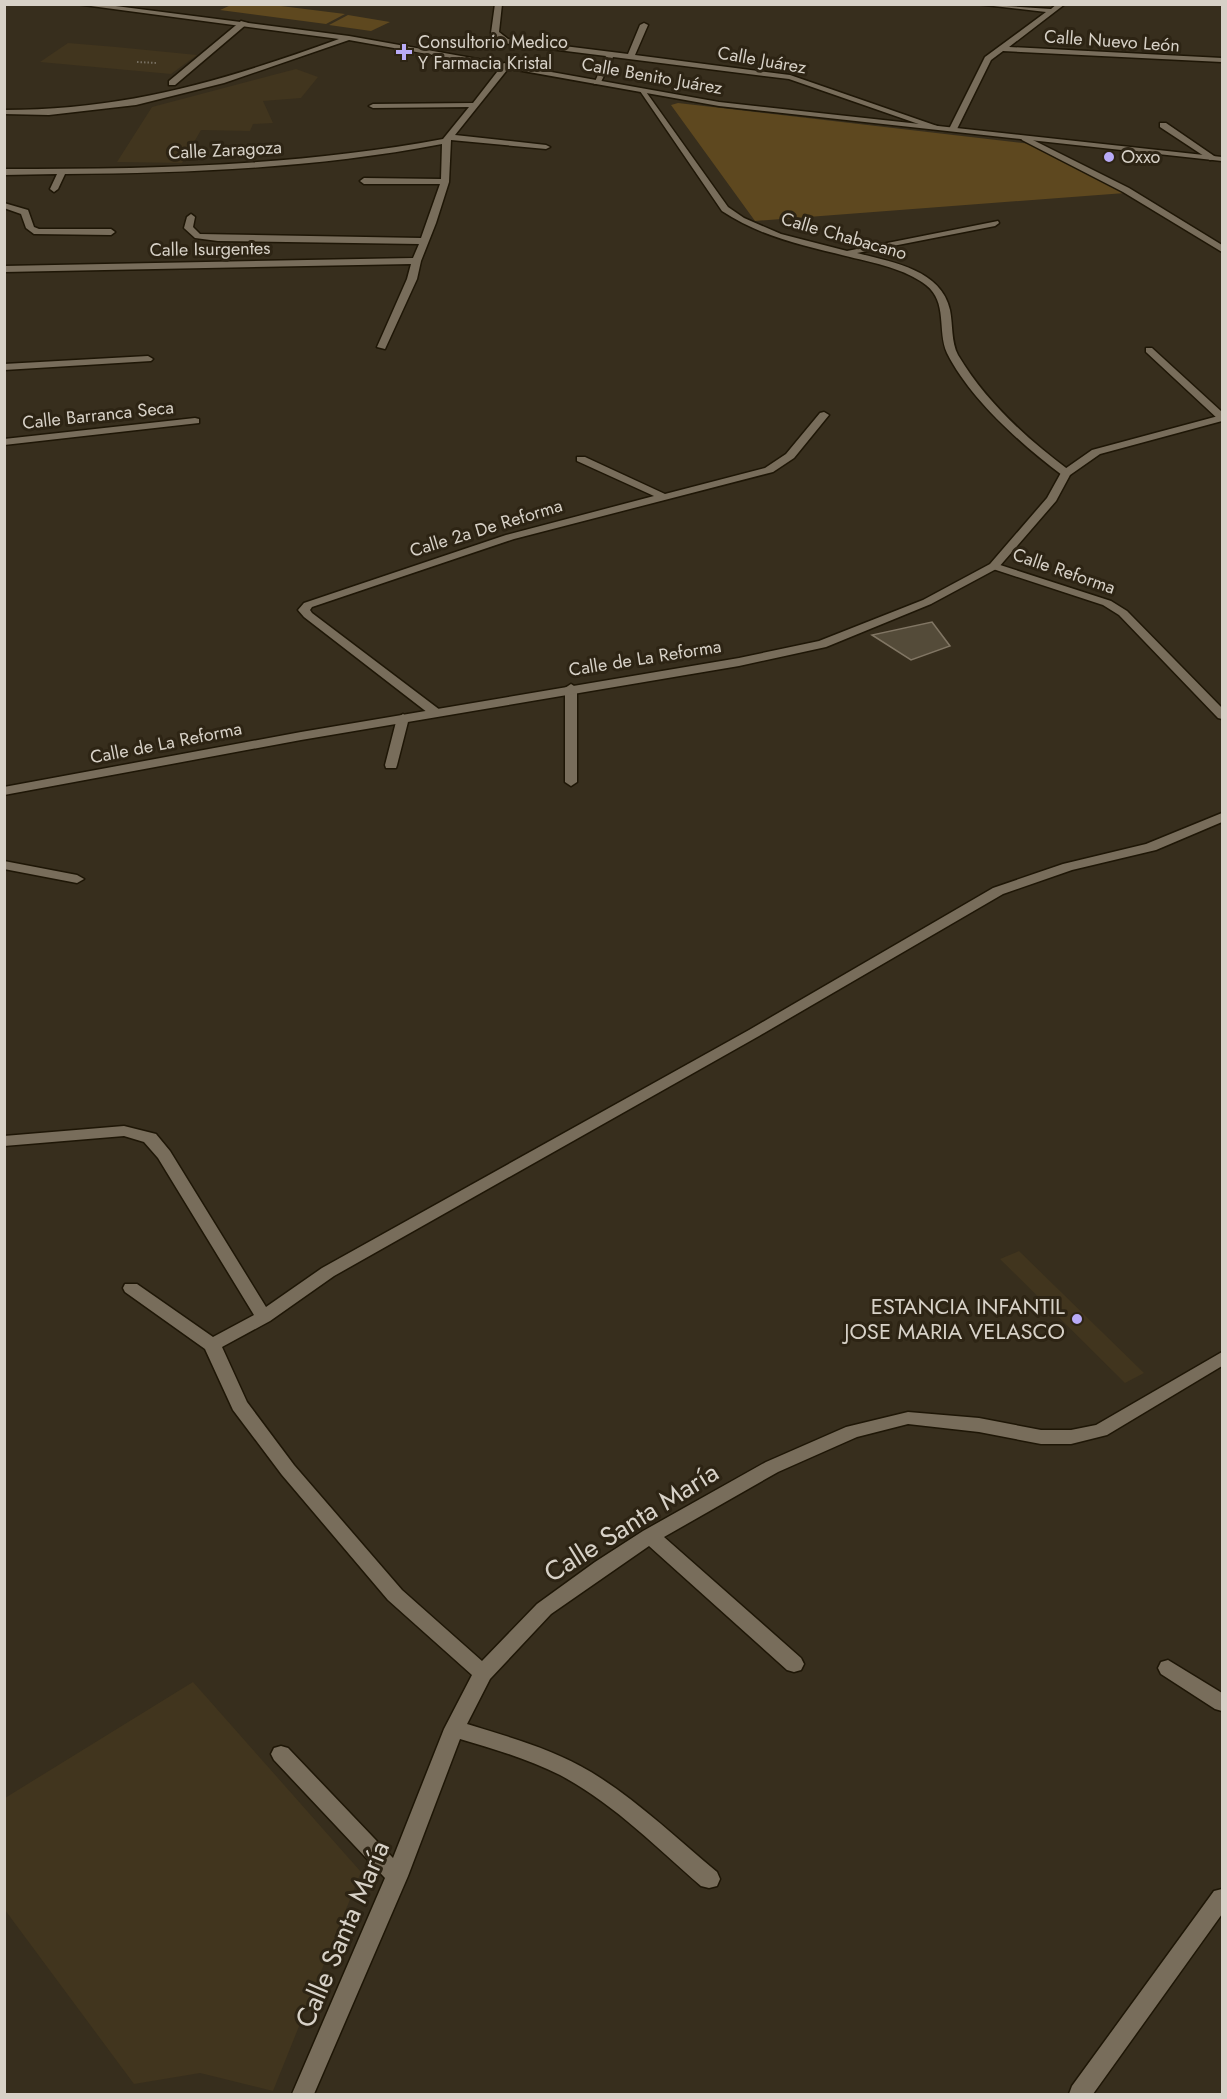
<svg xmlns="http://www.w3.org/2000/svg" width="1227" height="2099" viewBox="0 0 1227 2099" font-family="Jost,sans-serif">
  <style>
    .built { fill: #41351e }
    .green { fill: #5e481f }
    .building { fill: #544b39; stroke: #817664; stroke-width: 1.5 }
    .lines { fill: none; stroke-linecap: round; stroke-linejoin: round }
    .street-casing { stroke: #1e1606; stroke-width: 3 }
    .secondary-casing { stroke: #1e1606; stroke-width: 3 }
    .path { stroke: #776f61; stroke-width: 2; stroke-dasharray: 1.5 2; stroke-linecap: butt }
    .street { fill: #786d5b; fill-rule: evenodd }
    .secondary { fill: #786d5b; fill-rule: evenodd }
    .poi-dot { fill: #b9abf7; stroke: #2d2414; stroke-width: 2 }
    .labels { text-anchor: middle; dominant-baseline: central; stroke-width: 6; stroke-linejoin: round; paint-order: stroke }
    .far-street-label { font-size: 18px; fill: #d7d1c7; stroke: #2d2414 }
    .far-poi-label { font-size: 18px; fill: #d7d1c7; stroke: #2d2414; text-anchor: start }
    .poi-label { font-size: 22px; fill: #d7d1c7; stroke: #2d2414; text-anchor: end }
    .near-street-label { font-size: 27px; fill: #d7d1c7; stroke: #2d2414 }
  </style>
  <rect width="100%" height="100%" fill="#372e1d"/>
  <path class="built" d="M68,43L116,47L197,55L171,74L40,62Z
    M296,69L318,77L301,98L263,101L273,123L253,124L250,131L201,130L182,163L117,162L152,107Z
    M1019,1251L1144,1373L1125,1383L1000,1259Z
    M193,1682L361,1872L273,2091L200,2073L134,2084L5,1910V1798Z"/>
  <path class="green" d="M273,5L345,14L326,24L220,10L231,5Z
    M348,15L390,22L371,31L329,25Z
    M678,103L1031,144L1125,193L755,221L671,105Z"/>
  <path class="building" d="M932,622L950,646L911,660L872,635Z"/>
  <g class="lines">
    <g class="street-casing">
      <path id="street" d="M495,4H502L499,32L508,39L628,54L640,25L644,23L648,25L635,55L790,75L940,127L933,129L789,79L613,57L600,84H594L606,56L503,43L491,33Z
        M976,4L1051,9L1057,4H1065L1009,47L1222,58V62L1003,51L991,60L957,129L953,131L949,129L985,57L1046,12Z
        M241,21L248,23L175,85H169V81Z
        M504,63L511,65L455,135L546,145L550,147L546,149L451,140L449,182L436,223L421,261L417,279L385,349L377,347L407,279L411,264L4,272V266L413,258L419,244L218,241L195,238L184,228L187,217L191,214L195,217L193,227L200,234L421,238L440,184H364L360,181L364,178L441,179L442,144C317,168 192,173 65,174L58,189L54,192L50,189L57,174L4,175V169C152,169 298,166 443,139L469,107L373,108L369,106L373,104L473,103Z
        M644,89L728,207L744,218L781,234L847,251L998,221L999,223L995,226L857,253C891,262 941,269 950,310C953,325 951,342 958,355C986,402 1027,439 1070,471V475H1062C1022,445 970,399 947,353C937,331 948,302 926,285C905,269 875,263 850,257C805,246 761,237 722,211L640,91Z
        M1160,123H1166L1217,158L1210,160L1160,127Z
        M1025,136L1129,188L1222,245V252L1123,192L1022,140L1021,138Z
        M4,203L28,210L34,227L39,229H111L115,232L111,235L34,234L26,228L21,214L4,208Z
        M1146,348H1152L1222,412V420L1218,419L1146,352Z
        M148,356L153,359L151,361L4,370V364Z
        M824,412L829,415L794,458L773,472L514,539L312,607L310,610L312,613L440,710V716H432L304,617L298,610L304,603L506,535L654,496L577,461V457H585L665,494L765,468L786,454L820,413Z
        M195,418L199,419V423L4,445V439Z
        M994,563L1111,601L1127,611L1222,708V719L1218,718L1119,615L1103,605L990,568L988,566Z
        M571,684L577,688V782L571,786L565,782V688Z
        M403,714L409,718L397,765L396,768H386L385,765L397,718Z
        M1222,813V822L1156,850L1072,870L1003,894L759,1036L334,1276L270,1321L222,1347L247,1402L294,1465L402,1590L482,1661L537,1604L595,1562L643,1531L766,1462L846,1427L908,1412L979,1418L1041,1430H1071L1096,1425L1222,1352V1366L1107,1435L1071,1444H1041L979,1432L908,1424L857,1437L778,1472L664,1537L801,1658L804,1664L801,1670L794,1672L787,1670L649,1546L551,1614L490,1679L467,1724C509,1737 553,1749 591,1772C637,1800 676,1838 717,1872L720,1879L717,1886L709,1888L701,1886C656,1847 613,1803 560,1775C528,1759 494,1749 460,1739L408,1876L314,2094H292L385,1878L274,1760L271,1754L274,1748L281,1746L288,1748L393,1858L444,1729L472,1675L388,1600L282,1475L233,1410L205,1349L125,1292L123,1288L125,1284H137L213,1337L254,1315L158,1158L144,1142L124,1136L4,1146V1136L124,1126L156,1134L170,1151L266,1307L322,1268L749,1030L993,888L1063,864L1146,844Z
        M4,861L77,875L84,879L77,883L4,869Z
        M1168,1660L1222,1693V1711L1215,1709L1161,1674L1158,1668L1161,1662Z
        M1222,1889V1914L1093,2094H1069L1072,2086L1214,1891Z"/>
    </g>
    <g class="secondary-casing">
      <path id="secondary" d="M76,4H100L349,36L719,102L1222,157V161L719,106L349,40L224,83L136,105L49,115L4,114V110C127,110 226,80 339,39Z
        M1222,415V421L1100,454L1070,475L1056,501L998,568L931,604L826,647L739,666L301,740L4,795V787L301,732L739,658L819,641L923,600L990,564L1047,498L1062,471L1092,450Z"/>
    </g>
    <path class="path" d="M137,62L157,63"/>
    <use href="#street" class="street"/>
    <use href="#secondary" class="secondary"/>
  </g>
  <g class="poi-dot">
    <path d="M401 43h6v6h6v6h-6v6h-6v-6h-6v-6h6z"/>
    <circle cx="1109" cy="157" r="6"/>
    <circle cx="1077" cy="1319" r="6"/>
  </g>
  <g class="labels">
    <g class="far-street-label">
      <text transform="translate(1112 41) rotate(4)">Calle Nuevo León</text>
      <text transform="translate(762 60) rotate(10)">Calle Juárez</text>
      <text transform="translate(652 76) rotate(10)">Calle Benito Juárez</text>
      <text transform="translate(225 150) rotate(-3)">Calle Zaragoza</text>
      <text transform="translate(844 236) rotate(16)">Calle Chabacano</text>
      <text transform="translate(210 249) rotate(-1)">Calle Isurgentes</text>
      <text transform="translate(98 415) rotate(-6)">Calle Barranca Seca</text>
      <text transform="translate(486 528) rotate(-17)">Calle 2a De Reforma</text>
      <text transform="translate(1064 571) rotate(19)">Calle Reforma</text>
      <text transform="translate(645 658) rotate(-9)">Calle de La Reforma</text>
      <text transform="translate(166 743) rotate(-11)">Calle de La Reforma</text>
    </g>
    <g class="far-poi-label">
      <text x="418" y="42">Consultorio Medico<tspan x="418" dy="21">Y Farmacia Kristal</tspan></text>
      <text x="1121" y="157">Oxxo</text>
    </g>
    <g class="poi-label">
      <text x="1065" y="1306">ESTANCIA INFANTIL<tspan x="1065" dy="25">JOSE MARIA VELASCO</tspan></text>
    </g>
    <g class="near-street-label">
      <text transform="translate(631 1522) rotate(-32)">Calle Santa María</text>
      <text transform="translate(342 1934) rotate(-67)">Calle Santa María</text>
    </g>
  </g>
  <rect width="1227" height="2099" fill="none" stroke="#d7d1c7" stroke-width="12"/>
</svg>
